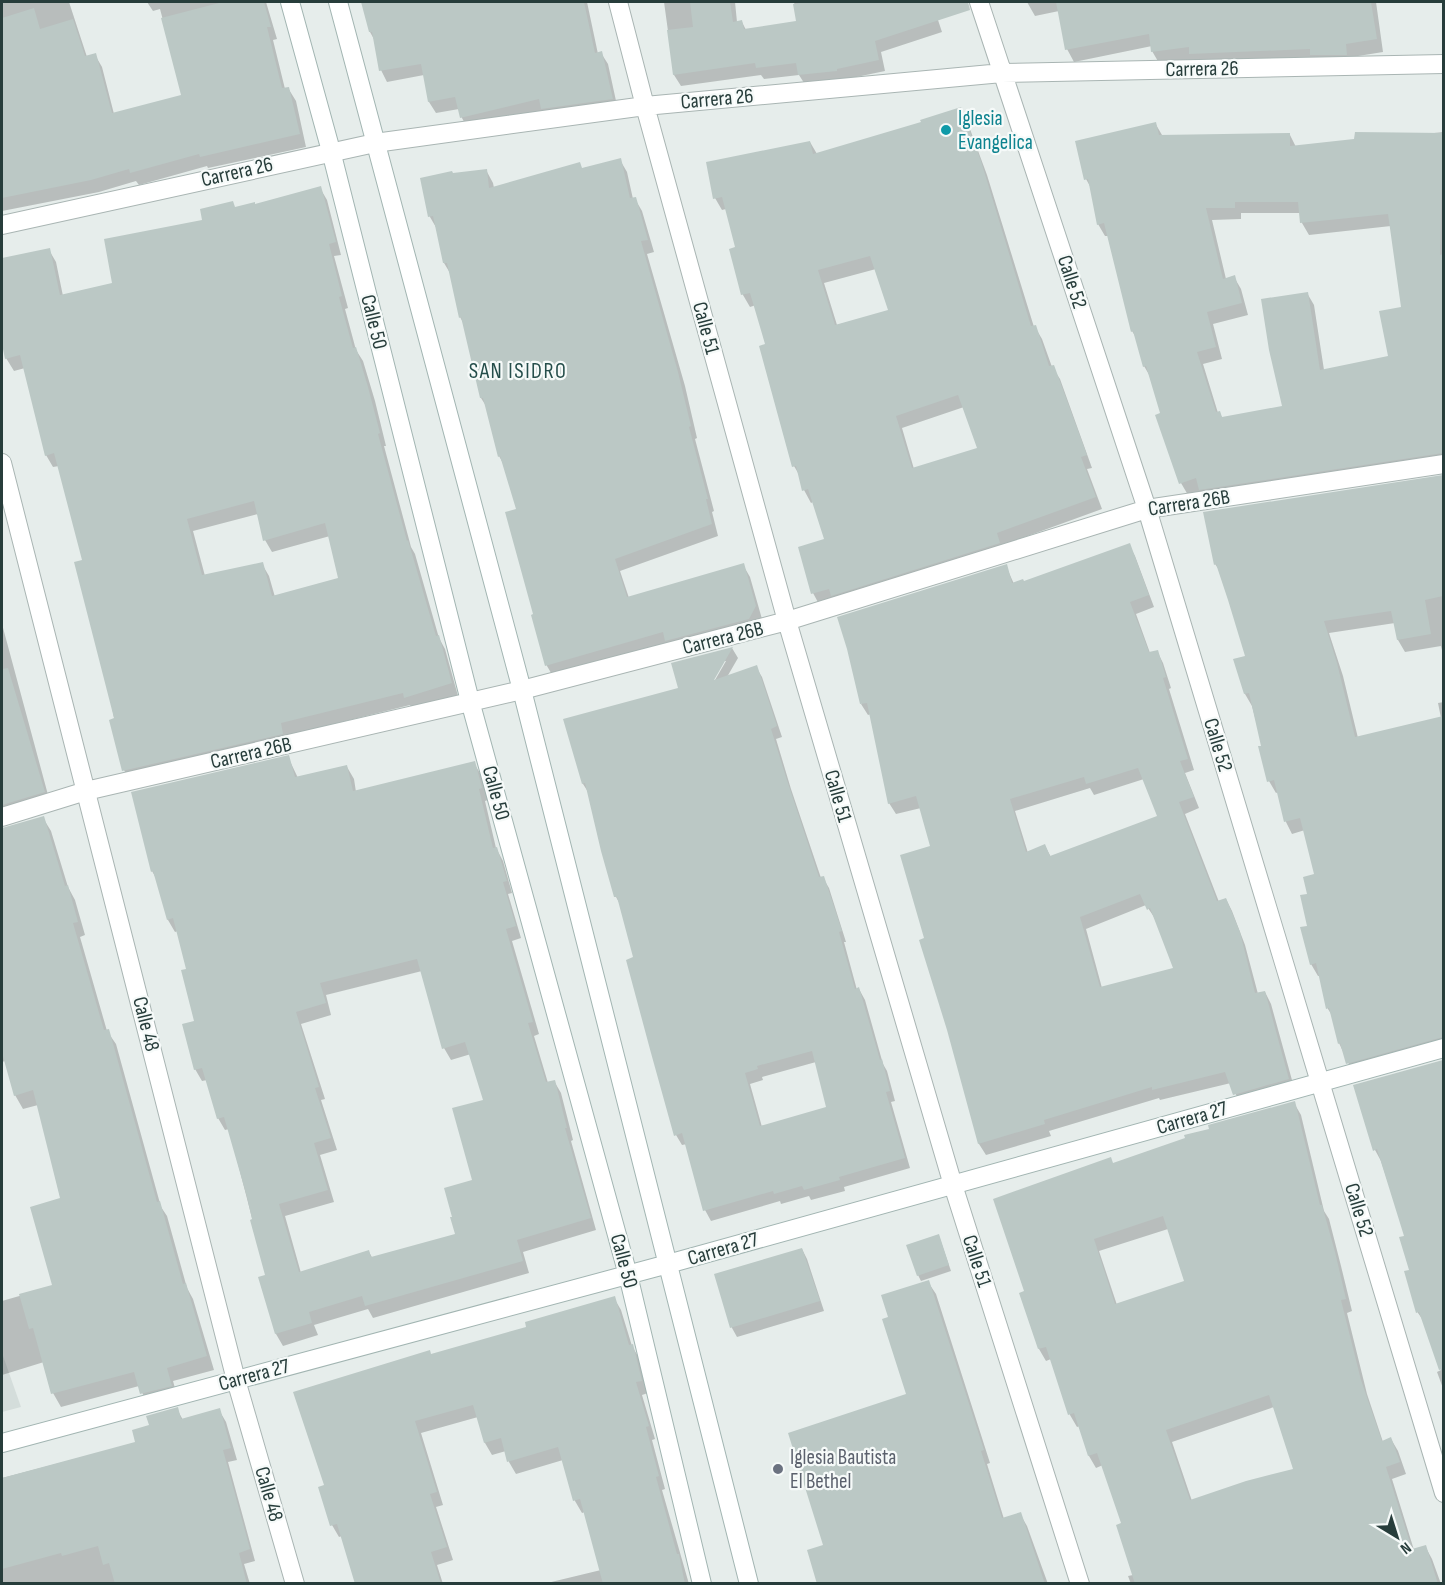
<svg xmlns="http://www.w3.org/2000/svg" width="1445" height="1585" viewBox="0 0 1445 1585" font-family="'Sofia Sans Condensed',sans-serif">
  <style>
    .built { fill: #d4dddb }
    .shadow { fill: #0003; fill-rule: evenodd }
    .building { fill: #bbc8c5; fill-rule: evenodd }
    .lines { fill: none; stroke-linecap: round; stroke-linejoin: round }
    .street-casing { stroke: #a9b5b3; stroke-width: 20 }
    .secondary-casing { stroke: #a2b5b2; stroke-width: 20 }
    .street { stroke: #fff; stroke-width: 18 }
    .secondary { stroke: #fff; stroke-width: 18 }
    .culture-dot { fill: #0f9aa8; stroke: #f6faf9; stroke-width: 2 }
    .worship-dot { fill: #6b7280; stroke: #f6faf9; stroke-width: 2 }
    .labels { text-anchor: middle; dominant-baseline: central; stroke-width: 4.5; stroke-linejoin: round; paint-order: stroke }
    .street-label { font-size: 21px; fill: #273d3b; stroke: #f6faf9 }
    .culture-label { font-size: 21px; fill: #0d838f; stroke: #f6faf9; text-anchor: start }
    .worship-label { font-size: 21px; fill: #5b616d; stroke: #f6faf9; text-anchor: start }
    .neighbourhood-label { font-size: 22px; letter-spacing: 1.5px; fill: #254e4b; stroke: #f6faf9 }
  </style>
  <rect width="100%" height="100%" fill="#e6edeb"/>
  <path class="built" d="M2,1353L21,1407L2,1412Z"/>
  <path class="shadow" d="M2,2H69L87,57L95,55L102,67L114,114L183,96L160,9L153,11L147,2H266L277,39L273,40L285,89L288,88L296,101L306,147L208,168L207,166L139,185L136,181L99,192L2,211Z
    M362,2H587L598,54L601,53L608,64L618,110L468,129L462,118L459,109L436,113L429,102L424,75L387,82L381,70L375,41L370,32Z
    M664,2H735L737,22H742L746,30L798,23L794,2H932L942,32L881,52L885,71L842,80L806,86L799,75L764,79L761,75L681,86L674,75Z
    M1027,2H1376L1383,52L1352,57L1353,67L1198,66L1194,60L1159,63L1152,51V46L1074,62L1067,49L1059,11L1035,16Z
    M960,108L967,121L987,175L1034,327H1035L1042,339L1052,367L1060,379L1092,468L1087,469L1102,509L1003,545L820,606L813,593L826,540L813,502L811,503L804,490L801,478L794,466L767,345L756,305L750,307L743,295L730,250L737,249L726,209L722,210L715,198L810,142L817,154L923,123ZM876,269L890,311L837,325L824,283ZM964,407L978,449L914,469L902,428Z
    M1155,123L1162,135H1290L1296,147L1444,132V465L1207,501L1201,491L1188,495L1181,483L1151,378L1144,366L1137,339L1132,331L1108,236H1105L1098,224L1091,188L1086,179ZM1241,213H1301L1302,223L1309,235L1391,226L1403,308L1389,357L1324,370L1314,305L1307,293L1284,407L1223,418L1218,413L1203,364L1222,359L1213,324L1248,315L1241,289L1234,277L1226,279L1212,220L1241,219Z
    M620,160L627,172L633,199H635L642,211L654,252L647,254L685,386L697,438L695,439L714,511L712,512L718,536L620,571L629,598L743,565L750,577L762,619L554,678L547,666L535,615L518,510L505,467L499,456L486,406L481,398L465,326L460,317L450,273L444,263L437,229L430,217L422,179L486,170L493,183L494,188Z
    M320,188L327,200L341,255L334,256L348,308L345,309L356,350L363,361L375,401L386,446H384L411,547L415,554L439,638L445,649L458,696L412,709L410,705L286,736L131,783L124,770L84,561L59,466L53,467L46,455L25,368L14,371L6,358L2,338V311L6,310L2,287V260L49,250L56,262L63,296L113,284L204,221L236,208L255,206ZM258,514L265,540L272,552L330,536L339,579L275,597L269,576L262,564L205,576L193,531Z
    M1444,477V659L1441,646L1405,652L1398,640L1395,623L1329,633L1343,676L1358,738L1441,718L1438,703L1444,702V1027L1442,1028L1444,1050L1354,1075L1339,1043L1333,1017L1328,1009L1320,976H1318L1311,964L1308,895L1316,875L1305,830L1292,834L1286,822L1278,792L1276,793L1269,781L1263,747L1252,706L1245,694L1247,657L1220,571L1215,564L1205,513Z
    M1129,545L1135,556L1154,607L1136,614L1150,653L1157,651L1163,663L1171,688L1169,689L1194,770L1185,773L1199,808L1185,814L1219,902L1226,899L1232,911L1245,945L1258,994L1265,992L1271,1004L1295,1091L1241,1106L1231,1083L1160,1100L1159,1098L1049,1131L1051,1136L986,1155L979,1144L948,1030L926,939L932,847L921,808L896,814L889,803L871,714L868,715L861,704L1006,566L1014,584L1024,583ZM1144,779L1159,817L1051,857L1045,846L1028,853L1015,811L1090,788L1094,795ZM1146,905L1156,920L1175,969L1102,988L1086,929Z
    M2,624L51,806L2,823Z
    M732,648L738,658L727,677L756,667L762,677L782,737L776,739L791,789L821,878H823L829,888L846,942H844L857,990L859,989L865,1000L883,1064L887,1071L895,1101L891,1102L910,1168L844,1187L845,1191L811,1200L809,1196L781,1204L780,1201L711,1221L705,1210L687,1144L682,1145L676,1135L635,958L621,906L616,897L590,795L583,784L565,720L680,689ZM723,661H726L711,687L709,685ZM816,1062L828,1108L762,1127L750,1084L763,1080L762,1077Z
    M288,757L298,778L347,767L354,779L356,792L474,763L481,775L488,800L485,801L496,848L503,861L512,893L508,894L521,938L512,941L539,1034L534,1036L548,1083L554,1081L561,1093L573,1140L571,1141L596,1230L523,1252L529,1273L373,1318L368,1309L314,1325L318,1335L283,1346L276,1334L259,1278L267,1276L229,1129L225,1130L218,1118L207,1080L202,1081L195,1069V1022L188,970L178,931L175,932L168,920L157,880L152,871ZM422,971L444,1048L451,1060L471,1054L485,1101L474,1181L456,1235L373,1259L369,1252L301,1273L285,1216L334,1202L320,1155L337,1150L321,1100L325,1099L301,1024L331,1015L326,995Z
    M43,818L51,831L68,887L75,900L85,935L80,937L107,1031L116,1044L161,1207L167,1216L187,1288L193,1299L214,1370L173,1381L178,1399L149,1407L139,1386L61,1407L53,1393L44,1362L2,1375V1301L54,1286L61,1200L38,1105L23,1109L15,1095L5,1061L2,1062V829H5Z
    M1444,1061V1391L1437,1372L1441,1370L1425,1323L1418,1313L1405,1272L1411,1271L1406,1237L1381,1161L1375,1150L1355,1086Z
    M1294,1103L1301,1115L1324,1211L1329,1219L1341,1266L1352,1311L1347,1313L1367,1394L1383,1442L1391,1439L1398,1451L1406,1474L1392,1479L1414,1550L1425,1546L1432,1559L1441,1584H1131L1128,1576L1133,1575L1122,1524L1103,1465L1096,1468L1089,1456L1080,1426L1077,1427L1070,1415L1051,1359L1046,1361L1039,1349L1020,1294L1026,1292L1114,1164ZM1168,1229L1185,1282L1117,1305L1099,1251ZM1274,1407L1295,1470L1192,1501L1172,1442Z
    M939,1236L951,1271L921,1281L918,1275Z
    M802,1249L807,1259L824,1311L737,1337L732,1328L716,1275Z
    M928,1282L936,1294L990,1463L987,1464L1004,1519L1020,1514L1027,1526L1048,1584H819L824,1546L908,1395L890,1318Z
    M614,1298L621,1310L632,1346L639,1358L648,1393L642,1395L655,1439L652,1440L665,1489L662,1490L689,1584H543L601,1570L585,1512L582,1513L575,1501L563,1460L516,1474L509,1462L506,1451L492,1455L485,1443L478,1417L421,1433L443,1505L436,1507L453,1560L437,1565L443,1584H358L342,1536L339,1537L332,1525L326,1486L432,1356L528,1328Z
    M177,1409L183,1420L219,1410L226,1422L237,1460L228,1462L255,1561L244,1564L250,1584H2V1478L137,1443L151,1426Z"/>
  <path class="building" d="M223,2H264L271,27H267L282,88L289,87L300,134L200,157L199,154L130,173L129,169L91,180L2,198V18L34,8L40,29L73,19L85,56L96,53L112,113L181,95L161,18Z
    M361,2H584L595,53L602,51L613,99L541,109L539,99L460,118L455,97L428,102L421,64L379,71L372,32H369Z
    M690,2H730L733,22L742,20L744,29L796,21L793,4L807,2H968L970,10L875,41L879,60L837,69V71L798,75L796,63L756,68L755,63L673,75L667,30L693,27Z
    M1056,2H1371L1377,39L1346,44L1347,55H1310V49L1189,54V47L1151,52L1149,34L1065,50Z
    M961,107L981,161L1031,326L1036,325L1049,366L1054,365L1087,455L1081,457L1096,497L997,533L1000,543L831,596L829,589L811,594L798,547L824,539L808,489L802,491L796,466L792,467L759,346L765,344L750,293L741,295L729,249L735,247L722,197L713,199L706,162L810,141L813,154L921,122L920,120ZM870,256L888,310L835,325L818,270ZM958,395L977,448L912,468L896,416Z
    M1156,122L1159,135L1290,133V146L1354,139L1355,132L1443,133L1440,255L1443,254V453L1199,490L1196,478L1179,484L1155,415L1160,413L1146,366L1143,367L1133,331L1131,332L1104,223L1097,225L1088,179L1084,180L1075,141ZM1235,202H1298L1300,223L1388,214L1401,307L1379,311L1388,356L1320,370L1308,292L1261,299L1269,350L1282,406L1222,417L1220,411L1216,412L1197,352L1216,347L1207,312L1242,303L1235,275L1223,279L1206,208H1235Z
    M621,158L630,198L636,197L648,240L641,241L678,372L691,426L689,427L708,499H706L712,524L615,559L627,597L744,563L756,606L749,619L665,641L663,632L545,666L531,615L533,614L505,512L516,509L500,456L498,457L483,398H480L461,317L459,318L447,263H443L433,216L428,217L420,178L452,171L453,173L487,169L489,188L580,162L582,168Z
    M321,186L336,242L329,244L342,296L339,297L353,348L356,347L368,387L380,433L378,434L407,541L408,540L436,636L439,635L452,683L404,698L403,693L281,723L283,734L122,771L109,720L114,718L74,562L82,560L54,453L45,456L20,355L5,359L2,344V258L50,248L60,295L112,283L104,239L202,220L200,209L233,201L235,207L255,202V204ZM254,501L263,541L325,523L338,578L272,596L263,562L202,575L187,519Z
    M1443,475V596L1425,600L1431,634L1397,640L1391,611L1324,621L1337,663L1355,737L1443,716V1037L1346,1064L1340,1043L1338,1044L1329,1008L1326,1009L1316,963L1310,965L1300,927L1307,926L1300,895L1307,894L1303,877L1314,874L1300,818L1284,822L1274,780L1267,782L1258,746H1261L1249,693L1244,694L1233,659L1245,656L1228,600L1216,564L1214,565L1203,512Z
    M1130,543L1149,595L1130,602L1149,652L1158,650L1166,677L1163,678L1188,759L1180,761L1194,797L1179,802L1217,901L1226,898L1240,932L1255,993L1265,991L1289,1079L1233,1095L1225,1072L1152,1090V1087L1044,1120L1045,1124L978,1144L947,1030L919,940L924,938L900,855L930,846L916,796L888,804L867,703L860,704L847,649L837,617L1007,564L1012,583L1023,579L1024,581ZM1138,768L1157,816L1050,856L1045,844L1026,852L1010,799L1084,777L1086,784ZM1140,894L1147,910L1150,908L1173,968L1100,987L1080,917Z
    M733,647L714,680L757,665L777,726L771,729L786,777L819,877L824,876L842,931L839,932L855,989L859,987L880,1060L882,1059L890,1091L886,1092L905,1158L839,1177L840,1180L804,1190L802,1186L774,1194L773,1191L703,1211L682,1133L674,1136L651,1053L626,960L633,957L617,897H614L601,851L585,783L582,784L563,719L678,688L671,663ZM812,1051L826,1107L760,1126L745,1073L758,1069L757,1066Z
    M8,668L45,792L2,805V669Z
    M289,755L295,777L347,765L353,791L475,761L482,788L479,789L493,848L497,847L507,881L503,882L516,926L506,929L533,1022L528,1023L546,1082L555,1080L567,1128H565L591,1218L517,1240L523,1261L365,1306L362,1296L309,1312L312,1323L275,1334L258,1277L265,1275L250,1220L252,1219L247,1197L224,1117L217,1119L202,1068L194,1070L182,1024L194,1021L181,970L186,969L173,918L167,920L153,871L151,872L131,792ZM417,959L442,1049L465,1042L483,1100L452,1108L472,1180L444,1188L452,1217H450L455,1234L371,1257L369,1250L299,1272L279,1204L328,1190L314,1143L331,1138L315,1088L319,1087L296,1012L326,1003L320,983Z
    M44,816L65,886L68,885L78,922L73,923L104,1030L109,1029L157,1202L160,1201L183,1284L186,1283L207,1356L167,1368L172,1386L140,1394L134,1372L51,1394L33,1328L29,1329L19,1294L52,1285L30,1207L60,1198L33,1090L14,1096L2,1053V828Z
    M1443,1060V1369L1439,1370L1419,1312L1416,1313L1404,1271L1409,1270L1399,1237L1404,1236L1377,1149L1373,1151L1353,1085Z
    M1295,1101L1320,1205H1322L1335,1252L1346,1299L1341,1300L1361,1380L1382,1441L1391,1437L1400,1462L1386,1467L1412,1549L1426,1545L1438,1584H1135L1116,1525L1121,1523L1097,1453L1088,1456L1074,1413L1068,1415L1046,1347L1038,1349L1019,1293L1024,1291L993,1199L1111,1157L1113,1163L1185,1138L1184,1135L1209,1129L1208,1125ZM1163,1216L1184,1281L1115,1304L1094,1239ZM1269,1395L1293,1469L1246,1481L1190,1500L1166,1430Z
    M939,1234L949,1265L917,1276L906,1245Z
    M802,1248L820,1301L730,1328L714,1274Z
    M929,1280L984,1450L981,1451L1002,1518L1021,1512L1045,1584H817L807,1550L823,1545L788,1433L906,1394L882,1319L888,1317L881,1295Z
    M615,1296L629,1345L633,1344L642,1381L636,1382L649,1426L646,1427L659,1476L656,1477L677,1554H679L685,1584H603L580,1499L573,1501L558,1447L507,1462L501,1438L484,1443L473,1405L415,1421L437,1492L430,1494L447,1547L431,1552L441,1584H355L337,1524L330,1526L318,1487L324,1485L293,1392L430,1350L431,1354L526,1327L525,1322Z
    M178,1407L181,1419L220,1408L231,1448L223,1450L250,1549L239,1553L247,1584H115L109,1563L103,1565L98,1546L62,1556L61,1553L2,1569V1478L135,1442L132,1430L149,1425L146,1416Z"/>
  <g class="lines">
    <g class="street-casing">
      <path id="street" d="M618,2L645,106L787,621L953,1185L1080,1584
        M979,2L1147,509L1444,1493
        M2,225L375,143L645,106L1002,73L1444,64
        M2,463L236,1380L295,1584
        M2,817L86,791L522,690L787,621L1147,509L1444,464"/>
    </g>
    <g class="secondary-casing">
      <path id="secondary" d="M290,2L331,151L470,701L628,1275L702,1584
        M338,2L522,690L749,1584
        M2,1443L668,1264L1444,1048"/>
    </g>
    <use href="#street" class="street"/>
    <use href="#secondary" class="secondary"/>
  </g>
  <circle class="culture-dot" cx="946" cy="130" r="6"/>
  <circle class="worship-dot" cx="778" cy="1469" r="6"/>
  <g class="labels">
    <g class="street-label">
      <text transform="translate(1202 69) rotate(-1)">Carrera 26</text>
      <text transform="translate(717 99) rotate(-5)">Carrera 26</text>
      <text transform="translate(237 172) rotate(-13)">Carrera 26</text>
      <text transform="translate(1072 282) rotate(72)">Calle 52</text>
      <text transform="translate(374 322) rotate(76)">Calle 50</text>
      <text transform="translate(706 328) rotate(75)">Calle 51</text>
      <text transform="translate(1189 503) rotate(-9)">Carrera 26B</text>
      <text transform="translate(723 638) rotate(-14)">Carrera 26B</text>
      <text transform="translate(1218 745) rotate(73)">Calle 52</text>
      <text transform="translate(251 753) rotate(-13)">Carrera 26B</text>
      <text transform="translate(496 793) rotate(75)">Calle 50</text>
      <text transform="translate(838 796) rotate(74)">Calle 51</text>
      <text transform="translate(146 1024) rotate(76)">Calle 48</text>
      <text transform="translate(1192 1118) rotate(-16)">Carrera 27</text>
      <text transform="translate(1359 1210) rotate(73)">Calle 52</text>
      <text transform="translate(723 1249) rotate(-16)">Carrera 27</text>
      <text transform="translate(624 1261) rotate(75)">Calle 50</text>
      <text transform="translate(977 1261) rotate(72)">Calle 51</text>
      <text transform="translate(254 1375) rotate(-15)">Carrera 27</text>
      <text transform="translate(269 1494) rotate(74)">Calle 48</text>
    </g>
    <g class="culture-label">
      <text x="958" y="118">Iglesia<tspan x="958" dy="24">Evangelica</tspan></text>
    </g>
    <g class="worship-label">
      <text x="790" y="1457">Iglesia Bautista<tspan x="790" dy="24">El Bethel</tspan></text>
    </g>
    <g class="neighbourhood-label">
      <text x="518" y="371">SAN ISIDRO</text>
    </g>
  </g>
  <rect width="1445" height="1585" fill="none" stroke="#273d3b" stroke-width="6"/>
  <g transform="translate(1397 1537) rotate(142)" stroke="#f6faf9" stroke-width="4.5" paint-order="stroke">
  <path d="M0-4.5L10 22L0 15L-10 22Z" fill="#273d3b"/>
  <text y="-9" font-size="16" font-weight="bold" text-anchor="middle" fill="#273d3b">N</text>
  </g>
</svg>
